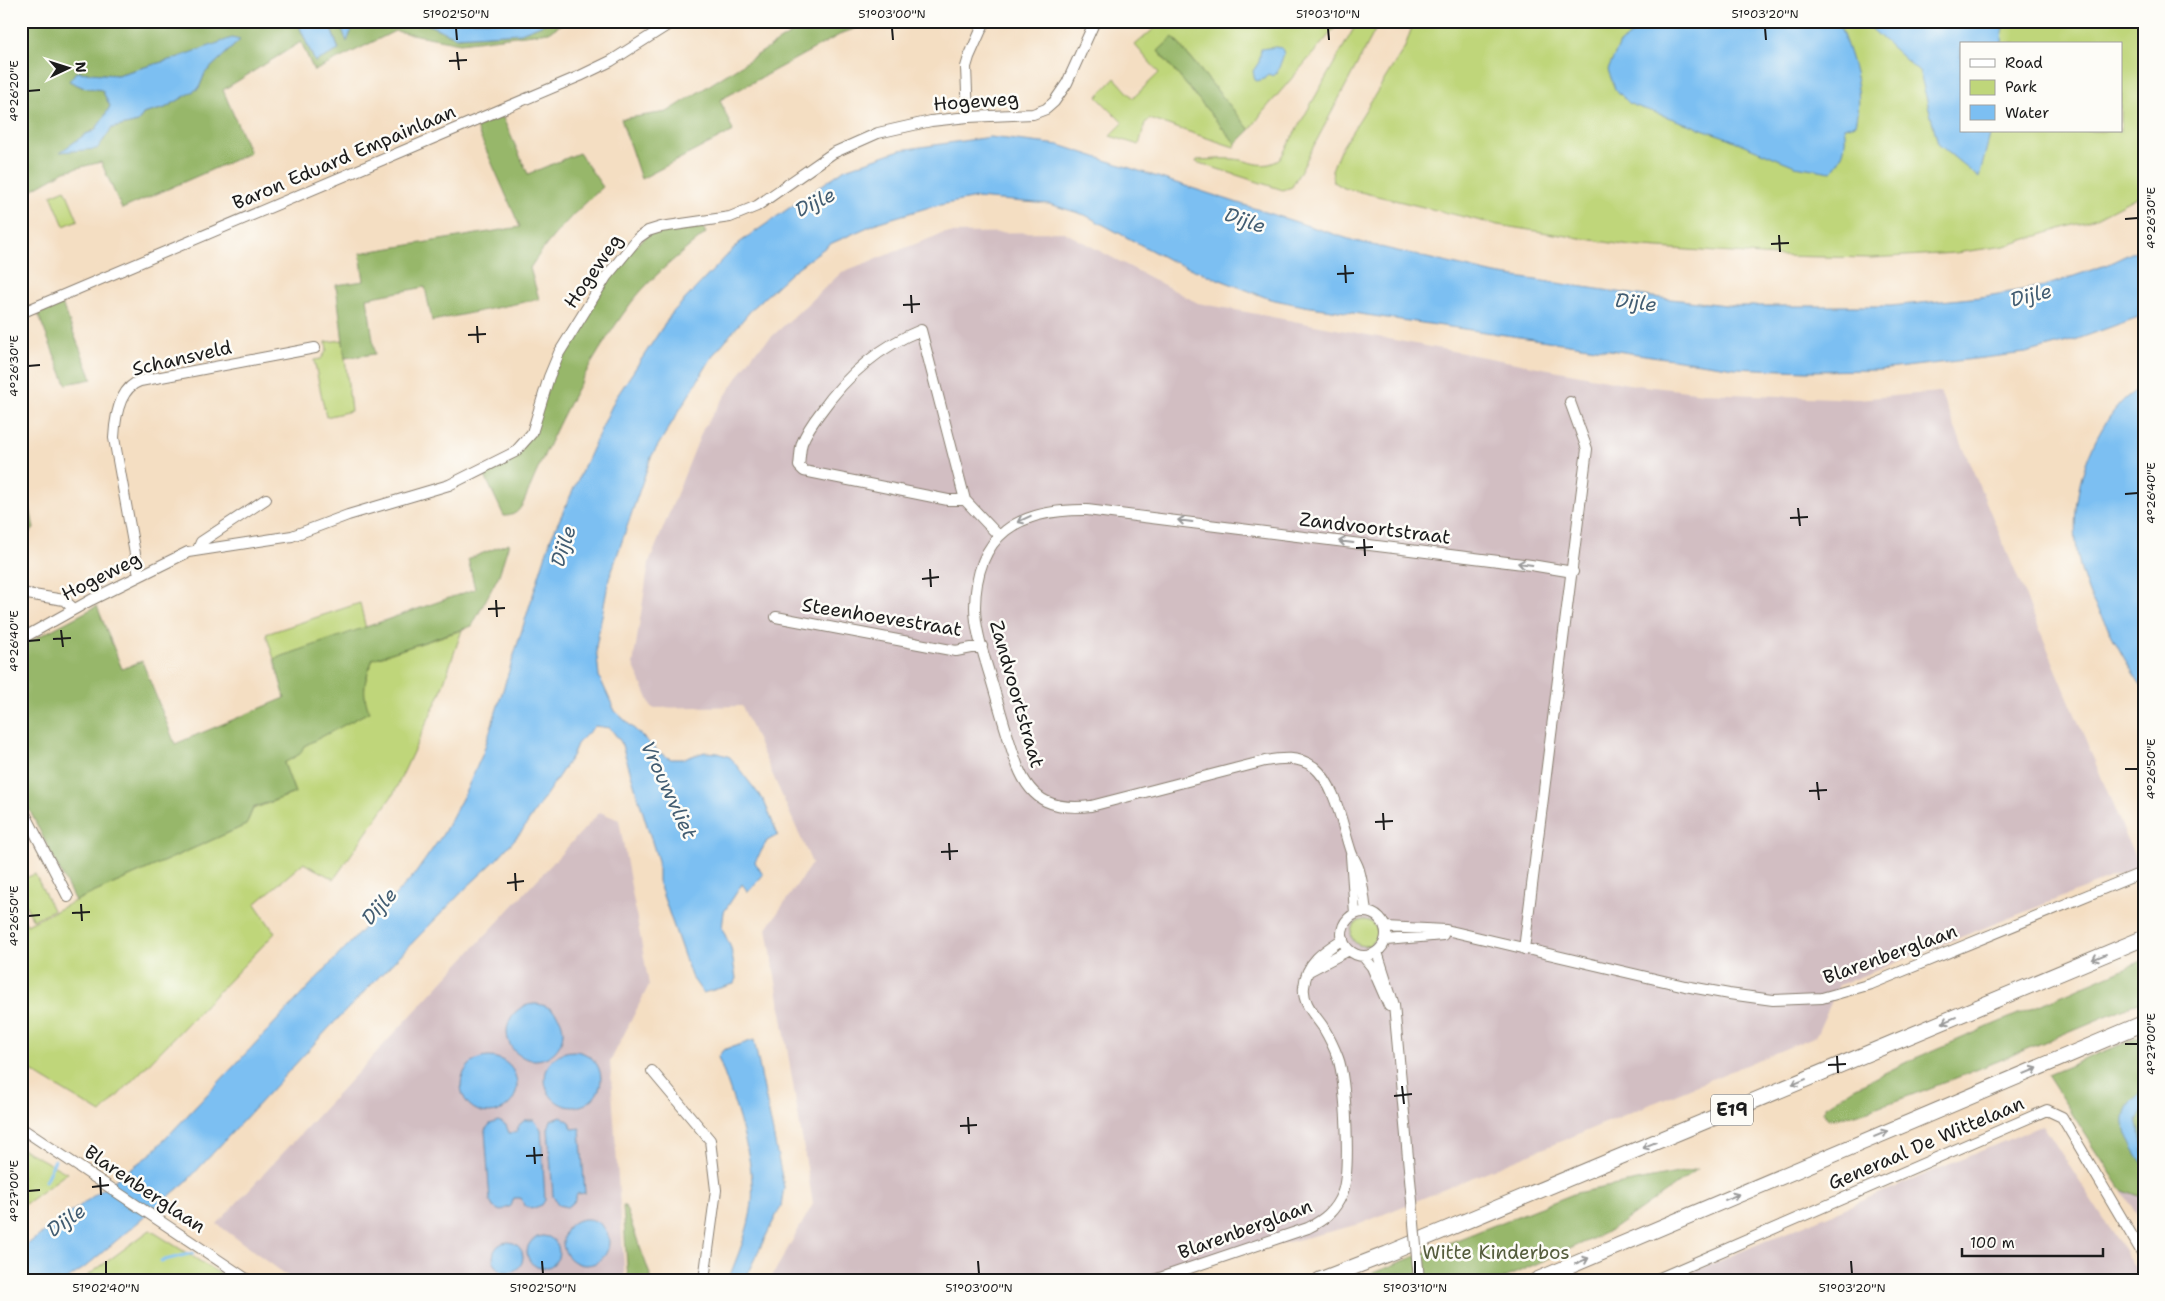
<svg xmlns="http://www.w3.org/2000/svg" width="2165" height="1301" viewBox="0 0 2165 1301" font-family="'Shantell Sans',sans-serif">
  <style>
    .industrial { fill: #d2bec2 }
    .green { fill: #bfd67a; stroke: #6e794b; fill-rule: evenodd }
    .forest { fill: #97b76a; stroke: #5a6a43; fill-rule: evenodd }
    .water { fill: #7cbff2; stroke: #4c6e87 }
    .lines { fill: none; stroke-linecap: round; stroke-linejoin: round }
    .stream { stroke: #7cbff2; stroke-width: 3 }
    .minor-casing { stroke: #887d6f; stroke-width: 12 }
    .highway-casing { stroke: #887d6f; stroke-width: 17 }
    .minor { stroke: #fff; stroke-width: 10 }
    .highway { stroke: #fff; stroke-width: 15 }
    .minor-bridge-casing { stroke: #887d6f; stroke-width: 12; stroke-linecap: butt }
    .minor-bridge { stroke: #fff; stroke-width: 10 }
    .oneway { stroke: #999 }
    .ticks { fill: none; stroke: #1c1c1c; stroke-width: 2 }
    .labels { text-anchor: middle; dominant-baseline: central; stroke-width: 5; stroke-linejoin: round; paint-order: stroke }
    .shield { fill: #fdfcf7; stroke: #605f5e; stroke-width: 1 }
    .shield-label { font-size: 18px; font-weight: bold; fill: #1c1c1c }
    .street-label { font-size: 19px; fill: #1c1c1c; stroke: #fdfcf7 }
    .park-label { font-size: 19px; fill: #555d3d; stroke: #fdfcf7 }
    .water-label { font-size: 20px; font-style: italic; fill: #425d72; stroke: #fdfcf7 }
    .neatline { fill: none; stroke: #1c1c1c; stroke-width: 2 }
    .ticks-label { font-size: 12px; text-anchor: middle; fill: #1c1c1c }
  </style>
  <rect width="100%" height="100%" fill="#fdfcf7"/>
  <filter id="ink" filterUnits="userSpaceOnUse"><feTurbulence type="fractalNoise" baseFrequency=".02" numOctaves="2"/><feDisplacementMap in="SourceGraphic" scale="10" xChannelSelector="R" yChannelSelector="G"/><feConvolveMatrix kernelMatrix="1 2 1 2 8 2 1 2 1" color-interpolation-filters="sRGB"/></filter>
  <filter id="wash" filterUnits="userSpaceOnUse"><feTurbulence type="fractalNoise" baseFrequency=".0096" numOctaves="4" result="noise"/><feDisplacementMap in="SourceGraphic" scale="20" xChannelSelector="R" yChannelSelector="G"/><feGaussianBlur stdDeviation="1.12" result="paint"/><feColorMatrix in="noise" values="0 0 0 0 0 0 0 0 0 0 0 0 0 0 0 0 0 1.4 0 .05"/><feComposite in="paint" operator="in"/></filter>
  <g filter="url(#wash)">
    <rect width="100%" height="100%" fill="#f4dec2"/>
    <path class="industrial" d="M1064,232L1198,303L1628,384L1704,393L1858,399L1940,392L2139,867L1839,985L1816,1036L1360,1224L1138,1280H770L813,1204L767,928L812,863L742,706L652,708L633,664L649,563L703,429L754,353L842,272L944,233Z
      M600,812L619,820L649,985L610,1062L625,1280H293L217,1224Z
      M2043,1125L2143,1280H1673Z
      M2121,1189L2144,1198V1227Z"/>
    <path class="green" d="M1163,21H1341L1262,113L1250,130L1174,38L1158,51L1236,144L1234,147L1150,119L1145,123L1139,145L1110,136L1123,123L1097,97L1115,78L1133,98L1159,73L1135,45Z
      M1358,21H1380L1292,187L1283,190L1196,162L1197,160C1209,160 1221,158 1233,159C1251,160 1263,171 1280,159Z
      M1414,21H2144V193L2096,218L2005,246L1955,253L1872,258L1776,256L1630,246L1498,225L1344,188L1334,182L1332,170L1339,152L1405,47ZM1961,44H2121V131H1961Z
      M65,189L78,220L64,226L51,195Z
      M343,340L351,411L326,417L314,360L321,359L327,350L326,342Z
      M360,603L366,629L274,659L266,634Z
      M462,630L440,694L394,793L334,879L303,863L255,904L275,933L101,1113L21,1065V915L27,925L75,901L246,825L253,809L295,793L284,763L299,754L304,746L368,712C361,689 365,680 373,659Z
      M35,874L53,910L33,920L21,896V880Z
      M1351 933a13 13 0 1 1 26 0a13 13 0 1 1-26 0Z
      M21,1148L67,1173L21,1207Z
      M150,1230L230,1280H82Z"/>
    <path class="forest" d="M21,21H297L315,62L339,49L328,21H339L347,41L355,21H420L456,37L521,33L551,21H567L549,32L460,43L395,31L314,71L301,42L223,90L250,153L122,209L101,162L65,171L21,196ZM240,40L205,73L199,88L165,108L143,114L138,122L112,128L103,141L86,134C99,129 104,118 110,106L102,90L82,87L70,81L76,72L117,75Z
      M811,21H876L843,33L720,100L733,131L641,179L621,119L667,112Z
      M1173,37L1250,130L1236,144L1158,51Z
      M502,116L528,174L579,153L603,187C573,214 552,234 530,268L539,299L432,321L425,287L367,298L375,354L345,358L336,285L364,281L360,253L520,227L476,127Z
      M701,224L706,233C679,255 652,276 631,303C586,364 552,434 523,504C518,512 514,516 504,516L483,472L519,452L556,364L609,277L634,247L651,233Z
      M62,304L92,379L66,384L38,314Z
      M21,461L34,529L21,539Z
      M509,543L499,575L472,626L373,659C365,680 361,689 369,712L304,746L300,754L284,763L295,793L253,808L246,825L75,901L21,793V646L97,606L122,669L142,661L175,744L285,698L274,659L475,589L468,559Z
      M2144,960V1000C2102,1017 1852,1127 1827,1118L1824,1112L1826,1106L1854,1088L1911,1060Z
      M2144,1035V1198L2121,1189L2047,1075Z
      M1698,1169L1612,1230L1500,1280H1355L1576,1193Z
      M623,1206H625L652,1280H628Z"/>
    <path class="water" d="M297,21H328L339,50L315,62Z
      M339,21H355L347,42Z
      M420,21H551L521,33L456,37Z
      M1650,21H1838C1850,54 1865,89 1856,124L1844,127C1848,145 1842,159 1831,172L1795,166L1725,137L1630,104L1615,89L1608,70L1620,43Z
      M1863,21H2003L2002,44H1961V131H1991L1979,178L1938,144L1920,73Z
      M232,38L240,40L205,73L199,88L165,108L143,114L138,122L112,128L97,149L60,152L86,134L94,131L103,119L110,106L102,90L82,87L69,81L76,72L117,75L176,58Z
      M1275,47L1282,48L1284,54L1277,73L1273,76L1268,74L1264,79L1257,81L1255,80L1253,71L1259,62L1261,49Z
      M990,137L1059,145L1355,241L1495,274L1652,297L1735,306H1891L1981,297L2045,286L2106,265L2144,247V315L2075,340L2026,353L1879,370L1807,371L1735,368L1304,306L1270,299L1171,261L1085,215L1049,204L976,198L930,207L879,222L830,244L793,271L752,309L714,354L651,457L609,579L596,647L599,676L615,711L660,753L671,759H683L705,752L718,753L730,757L764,801L778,835L767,841L755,862L763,875L748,892L742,884L724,912L722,928L731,948L736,978L734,984L703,993L691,976L658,881V861L621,742L610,728L595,726L577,744L572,756L522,831L497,859L467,887L328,1029L187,1181L84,1268L66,1280H21V1249L152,1153L415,874L443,834L465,793L483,753L551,538L615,399L672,313L739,243L845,169L900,150Z
      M2144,387V689C2130,670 2120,651 2109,630C2102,617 2093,604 2088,590C2067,542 2073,482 2098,436C2108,418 2123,394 2144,387Z
      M507 1032a28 28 0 1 1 56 0a28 28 0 1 1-56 0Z
      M754,1040L784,1187L781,1206L750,1268L746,1280H728C738,1255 749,1230 752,1203C756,1161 733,1097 718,1057L723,1050Z
      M545 1079a28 28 0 1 1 56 0a28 28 0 1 1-56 0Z
      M461 1085a28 28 0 1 1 56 0a28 28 0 1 1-56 0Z
      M2144,1091V1109L2137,1120C2141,1135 2144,1150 2144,1165C2132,1149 2115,1122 2132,1102C2135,1098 2140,1095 2144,1091Z
      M562,1117L570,1122L572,1129L580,1128L585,1193L577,1194L574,1202L567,1207L558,1205L553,1196L548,1129L551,1120Z
      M525,1120H534L541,1129L545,1200L542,1205L531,1209L524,1205L521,1198H514L511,1206L500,1211L493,1207L490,1201L485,1130L490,1124L498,1121L506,1125L509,1133L516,1132L519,1125Z
      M563 1242a23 23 0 1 1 46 0a23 23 0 1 1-46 0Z
      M527 1252a16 16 0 1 1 32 0a16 16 0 1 1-32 0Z
      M493 1257a15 15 0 1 1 30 0a15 15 0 1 1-30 0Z"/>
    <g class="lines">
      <path class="stream" d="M45,1181L55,1160
        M161,1261L193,1253"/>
    </g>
  </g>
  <g filter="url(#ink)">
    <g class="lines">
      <g class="minor-casing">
        <path id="minor" d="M968,117L966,67L969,57L985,21
          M21,313L580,76L611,61L674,21
          M965,500H948L804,471L799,466C800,459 800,450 802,443C806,433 813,422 820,413C846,376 878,347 921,330L965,500L999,536
          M198,549L201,542L266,499
          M139,576L114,438C115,418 119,388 140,381L315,348
          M21,593L64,600L74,609
          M776,617L956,651L982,646
          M21,639L91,600L188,552L292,536L348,515L449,485L515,452L532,433L549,377L559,353L606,277L638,238L648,231L661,227L730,217L757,206L833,153L878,133L931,121L968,117L1033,114L1046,109L1054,102L1067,83L1095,21
          M21,806L68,897
          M1351,855L1355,914
          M1366,912C1364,898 1363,883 1359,870C1357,863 1353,858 1351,852C1342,826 1336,785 1314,767C1299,756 1282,758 1265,761L1091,806C1054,810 1032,802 1018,767C1008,740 1001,713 993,686C986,661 975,633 975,607C976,533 1019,509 1087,510L1531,565L1573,572
          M1342 934a22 22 0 1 1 44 0a22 22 0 1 1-44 0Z
          M1385,927L1446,930L1685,986L1729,994L1773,1000L1822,998L1871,984L2144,872
          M1386,940L1443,935
          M1524,949L1587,449L1570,402
          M1377,952L1394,1005L1413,1212
          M1363,956L1372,967L1389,1006
          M1309,971L1349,950
          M652,1071L710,1140L716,1190L704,1280
          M21,1128L248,1280
          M1154,1280L1308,1228C1324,1220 1335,1211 1342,1194C1351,1174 1346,1079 1338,1058C1334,1047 1329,1037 1323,1027C1315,1015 1302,1003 1304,987C1306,962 1324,951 1343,939
          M1655,1280L2047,1110L2062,1117L2144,1256"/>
      </g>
      <g class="highway-casing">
        <path id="highway" d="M1320,1280L1387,1254L2144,938
          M1537,1280L2144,1023"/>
      </g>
      <use href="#minor" class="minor"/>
      <use href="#highway" class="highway"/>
      <g class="minor-bridge-casing">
        <path id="minor-bridge" d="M1413,1212L1419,1280"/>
      </g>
      <use href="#minor-bridge" class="minor-bridge"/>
    </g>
    <defs><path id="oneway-shaft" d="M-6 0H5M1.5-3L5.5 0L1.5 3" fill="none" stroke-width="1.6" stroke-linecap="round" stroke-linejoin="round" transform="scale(1.25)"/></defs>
    <g class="oneway">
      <use href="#oneway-shaft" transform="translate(1024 519) rotate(155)"/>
      <use href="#oneway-shaft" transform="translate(1185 521) rotate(-173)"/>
      <use href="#oneway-shaft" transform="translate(1346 542) rotate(-173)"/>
      <use href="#oneway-shaft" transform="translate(1525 564) rotate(-172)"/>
      <use href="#oneway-shaft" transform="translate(2099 957) rotate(157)"/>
      <use href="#oneway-shaft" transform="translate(1949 1020) rotate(157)"/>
      <use href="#oneway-shaft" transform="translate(2031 1071) rotate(-23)"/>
      <use href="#oneway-shaft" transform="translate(1799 1082) rotate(157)"/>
      <use href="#oneway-shaft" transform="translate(1881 1134) rotate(-23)"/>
      <use href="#oneway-shaft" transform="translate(1649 1145) rotate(157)"/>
      <use href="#oneway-shaft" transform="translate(1732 1197) rotate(-23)"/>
      <use href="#oneway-shaft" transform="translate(1582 1261) rotate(-23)"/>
    </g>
  </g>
  <path class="ticks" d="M456,28L457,40M892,28L893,40M1328,28L1329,40M1765,28L1766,40M457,52L459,70M449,61L467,60M28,91L40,90M2125,219L2138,218M1779,235L1780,252M1771,244L1789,243M1345,265L1346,283M1337,274L1354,273M911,295L912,313M903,305L920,304M477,326L478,343M468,335L486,334M28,366L40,365M2125,494L2138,493M1798,508L1800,526M1790,518L1808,517M1364,539L1365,556M1356,548L1373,547M930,569L931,587M922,579L939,577M496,600L497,617M488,609L505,608M61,630L63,647M53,639L71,638M28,641L40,640M2125,769H2138M1817,782L1819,800M1809,791L1827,790M1383,813L1384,830M1375,822L1393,821M949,843L950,860M941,852L958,851M515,873L516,891M507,883L524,881M81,904L82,921M72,913L90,912M28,916L40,915M2125,1044H2138M1837,1056L1838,1073M1828,1065L1846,1064M1402,1086L1404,1104M1394,1096L1412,1094M968,1117L969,1134M960,1126L977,1125M534,1147L535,1164M526,1156L543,1155M100,1177L101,1195M92,1187L109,1185M28,1191L40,1190M106,1261V1274M542,1261L543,1274M978,1261L979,1274M1415,1261V1274M1851,1261L1852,1274"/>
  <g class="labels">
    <rect class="shield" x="1711" y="1094.5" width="42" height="31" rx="4"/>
    <g class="shield-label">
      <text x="1732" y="1110">E19</text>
    </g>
    <g class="street-label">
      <text transform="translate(976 101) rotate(-4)">Hogeweg</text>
      <text transform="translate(344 157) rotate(-23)">Baron Eduard Empainlaan</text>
      <text transform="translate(593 271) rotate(-55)">Hogeweg</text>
      <text transform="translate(182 358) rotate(-13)">Schansveld</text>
      <text transform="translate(1375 528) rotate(7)">Zandvoortstraat</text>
      <text transform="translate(101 576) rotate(-27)">Hogeweg</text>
      <text transform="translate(882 617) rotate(9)">Steenhoevestraat</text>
      <text transform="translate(1017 694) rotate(74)">Zandvoortstraat</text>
      <text transform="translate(1890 954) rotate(-20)">Blarenberglaan</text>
      <text transform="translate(1926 1143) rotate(-23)">Generaal De Wittelaan</text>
      <text transform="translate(145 1189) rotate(34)">Blarenberglaan</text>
      <text transform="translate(1245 1229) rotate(-20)">Blarenberglaan</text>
    </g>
    <g class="park-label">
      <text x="1496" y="1252">Witte Kinderbos</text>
    </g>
    <g class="water-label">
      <text transform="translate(815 202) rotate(-26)">Dijle</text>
      <text transform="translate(1245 220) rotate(19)">Dijle</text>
      <text transform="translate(2031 295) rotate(-14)">Dijle</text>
      <text transform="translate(1636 302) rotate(7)">Dijle</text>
      <text transform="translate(563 546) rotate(-72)">Dijle</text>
      <text transform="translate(669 790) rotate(65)">Vrouwvliet</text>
      <text transform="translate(379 906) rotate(-48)">Dijle</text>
      <text transform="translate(66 1220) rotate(-35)">Dijle</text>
    </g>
  </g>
  <rect width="2165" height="1301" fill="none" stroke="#fdfcf7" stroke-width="55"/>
  <rect x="1960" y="42" width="162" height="90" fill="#fdfcf7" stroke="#a3a29f"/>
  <rect x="1970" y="59" width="25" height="8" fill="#ffffff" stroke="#a3a29f"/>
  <text x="2005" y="68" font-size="15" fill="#1c1c1c">Road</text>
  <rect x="1970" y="80" width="25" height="15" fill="#bfd67a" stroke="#a3a29f"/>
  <text x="2005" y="92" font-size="15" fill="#1c1c1c">Park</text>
  <rect x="1970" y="105" width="25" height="15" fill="#7cbff2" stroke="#a3a29f"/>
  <text x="2005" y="118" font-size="15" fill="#1c1c1c">Water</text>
  <g transform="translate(68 68) rotate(86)" stroke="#fdfcf7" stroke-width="4" paint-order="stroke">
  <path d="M0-4L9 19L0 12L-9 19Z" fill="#1c1c1c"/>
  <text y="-8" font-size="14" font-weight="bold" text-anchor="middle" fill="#1c1c1c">N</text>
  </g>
  <path d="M1962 1248v8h141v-8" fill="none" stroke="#1c1c1c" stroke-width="2.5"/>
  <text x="1970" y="1248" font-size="15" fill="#1c1c1c" stroke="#fdfcf7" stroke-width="4" paint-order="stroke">100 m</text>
  <rect x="28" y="28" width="2110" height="1246" class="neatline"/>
  <g class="ticks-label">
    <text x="456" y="18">51°02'50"N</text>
    <text x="892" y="18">51°03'00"N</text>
    <text x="1328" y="18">51°03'10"N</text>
    <text x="1765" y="18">51°03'20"N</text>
    <text transform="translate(14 91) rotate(-90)" y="4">4°26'20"E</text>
    <text transform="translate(2151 218) rotate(-90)" y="4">4°26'30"E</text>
    <text transform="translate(14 366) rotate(-90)" y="4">4°26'30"E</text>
    <text transform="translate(2151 493) rotate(-90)" y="4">4°26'40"E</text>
    <text transform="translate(14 641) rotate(-90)" y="4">4°26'40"E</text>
    <text transform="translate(2151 769) rotate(-90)" y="4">4°26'50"E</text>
    <text transform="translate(14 916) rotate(-90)" y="4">4°26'50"E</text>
    <text transform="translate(2151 1044) rotate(-90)" y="4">4°27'00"E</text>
    <text transform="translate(14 1191) rotate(-90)" y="4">4°27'00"E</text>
    <text x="106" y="1292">51°02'40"N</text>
    <text x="543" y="1292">51°02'50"N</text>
    <text x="979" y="1292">51°03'00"N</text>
    <text x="1415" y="1292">51°03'10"N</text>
    <text x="1852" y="1292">51°03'20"N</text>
  </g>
</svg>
